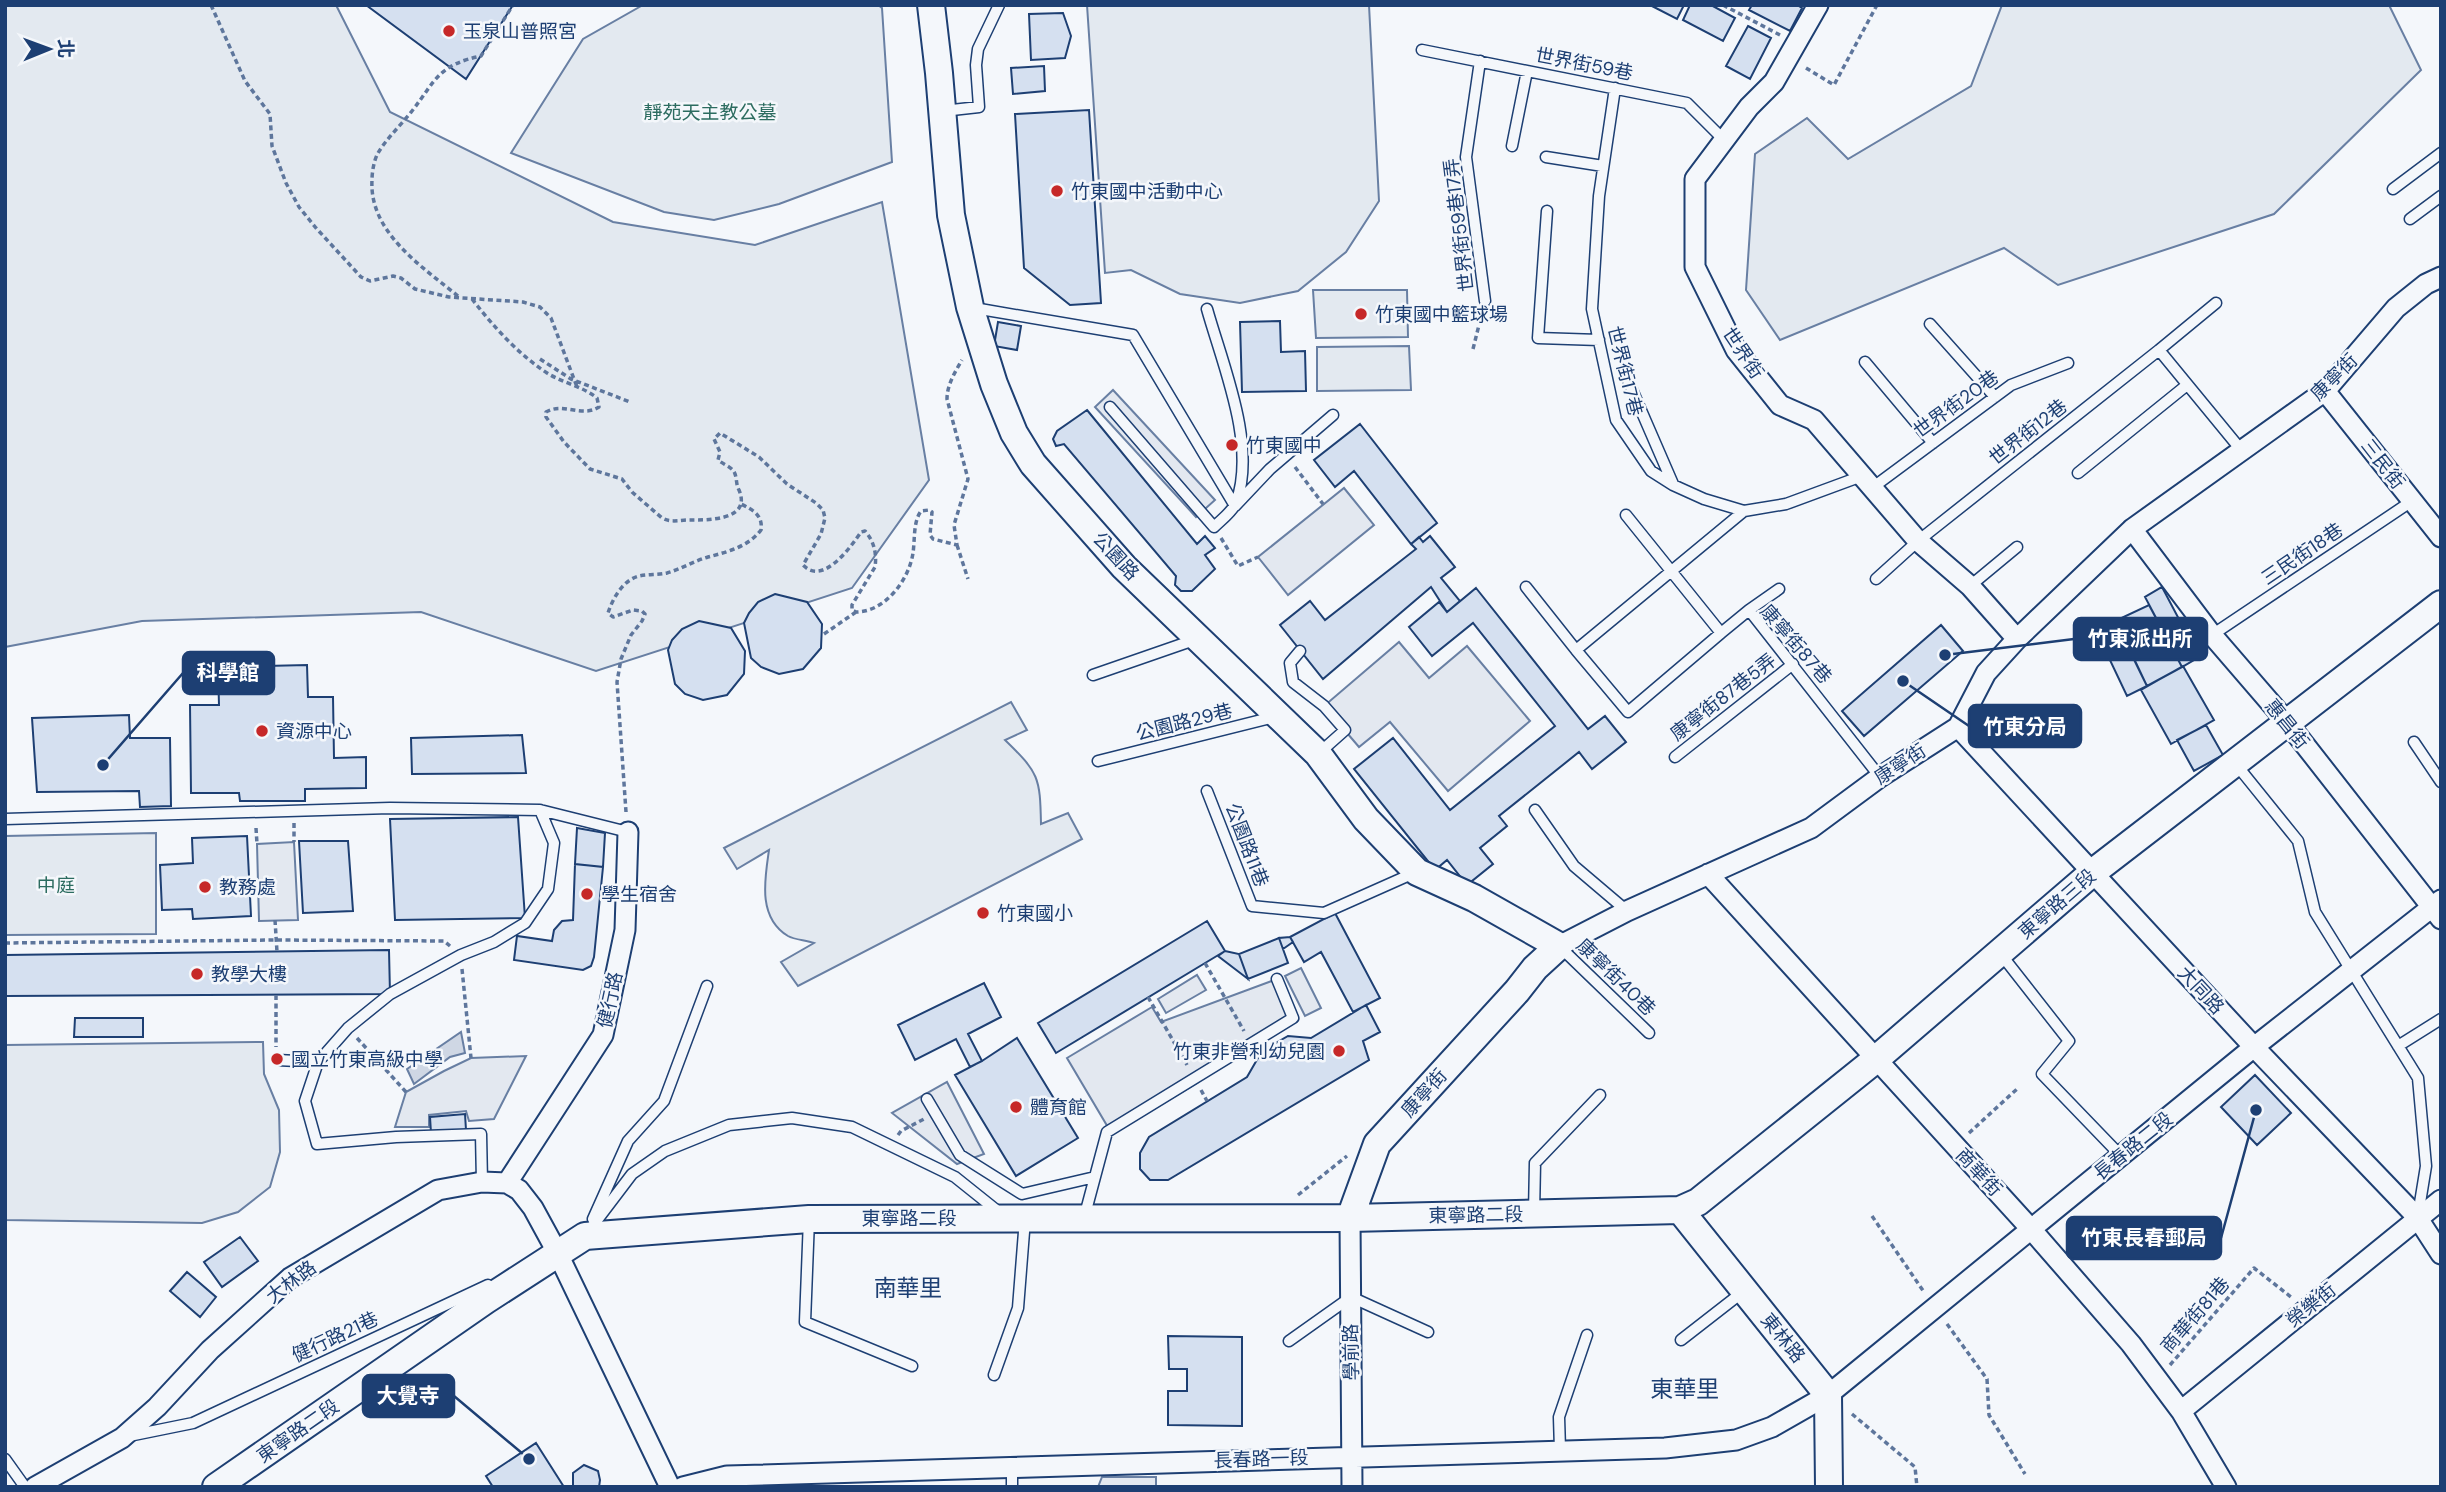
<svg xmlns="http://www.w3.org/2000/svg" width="2446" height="1492" viewBox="0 0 2446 1492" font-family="'DM Sans','Noto Sans TC',sans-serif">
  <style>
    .green { fill: #e3e9f0; stroke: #687fa3; stroke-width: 2 }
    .parking { fill: #e3e8f0; stroke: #687fa3; stroke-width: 2 }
    .water { fill: #cfd7e4; stroke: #687fa3; stroke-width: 2 }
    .building { fill: #d5e0f0; stroke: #1d3f73; stroke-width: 2 }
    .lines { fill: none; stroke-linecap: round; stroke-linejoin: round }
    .lane-casing { stroke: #1d3f73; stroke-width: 13 }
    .street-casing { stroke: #1d3f73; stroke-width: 23 }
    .secondary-casing { stroke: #1d3f73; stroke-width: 30 }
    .path { stroke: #5e769c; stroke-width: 3.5; stroke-dasharray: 5 3.5; stroke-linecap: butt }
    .lane { stroke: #f4f7fb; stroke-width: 10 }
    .street { stroke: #f4f7fb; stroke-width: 19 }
    .secondary { stroke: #f4f7fb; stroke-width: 26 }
    .poi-dot { fill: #c62828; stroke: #f4f7fb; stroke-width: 2.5 }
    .labels { text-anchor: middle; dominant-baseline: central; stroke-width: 5; stroke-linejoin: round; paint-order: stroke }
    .poi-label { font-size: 19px; fill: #1d3f73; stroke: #f4f7fb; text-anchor: start }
    .street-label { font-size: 19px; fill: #1d3f73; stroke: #f4f7fb }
    .park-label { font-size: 19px; fill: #2c6c60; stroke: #f4f7fb }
    .quarter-label { font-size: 23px; fill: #1d3f73; stroke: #f4f7fb }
    .leader { fill: none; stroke: #1d3f73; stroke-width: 2.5 }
    .callout-dot { fill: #1d3f73; stroke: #f4f7fb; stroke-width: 2.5 }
    .callout { fill: #1d3f73; stroke: #1d3f73; stroke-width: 2.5 }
    .callout-label { font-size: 21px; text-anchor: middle; font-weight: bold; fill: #fff }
  </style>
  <rect width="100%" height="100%" fill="#f4f7fb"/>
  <path class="green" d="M5,5H336L390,112L613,222L755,245L882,202L929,480L852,588L596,671L421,612L142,621L5,647Z
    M643,5H878L882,8L892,162L779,204L714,220L664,212L511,153L583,39Z
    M1087,5H1369L1379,201L1346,252L1298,291L1240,303L1180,294L1131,270L1105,273Z
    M2002,5H2389L2421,70L2274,214L2058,285L2004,248L1780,340L1746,290L1755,154L1807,118L1848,159L1971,86Z
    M1313,290H1407L1408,337L1316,338Z
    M1409,346L1411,390L1317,391V347Z
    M1011,702L1027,730L1005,740C1039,773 1040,777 1041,824L1068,813L1082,839L798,986L781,962L814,943C806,940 795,940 788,936C757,917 765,878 769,850L737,869L724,848Z
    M156,833V934L5,935V836Z
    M263,1042L264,1074L279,1110L280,1152L270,1187L238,1212L202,1223L5,1220V1045Z"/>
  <path class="parking" d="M1113,390L1215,500L1196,517L1095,407Z
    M1344,488L1374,525L1288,595L1258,557Z
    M1399,642L1429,678L1467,646L1530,721L1448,791L1390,722L1359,747L1324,706Z
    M294,842L298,920L259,921L257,844Z
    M1301,968L1321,1008L1305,1016L1285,976Z
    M1197,975L1206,990L1166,1013L1158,999Z
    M1277,979L1293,1018L1193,1078L1197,1083L1112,1134L1067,1058L1152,1007L1161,1022Z
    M526,1056L494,1119L469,1121L466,1111L429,1115V1127H395L406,1092L444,1071L471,1058Z
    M947,1082L984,1154L957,1164L892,1113Z
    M1102,1477H1156V1487H1098Z"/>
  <path class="water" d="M461,1032L465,1053L450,1057L414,1084L407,1069Z"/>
  <path class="building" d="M366,5H513L466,79Z
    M1650,5H1684L1677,19Z
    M1690,5H1711L1735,18L1723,41L1683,20Z
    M1752,5H1797L1802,8L1790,31L1749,10Z
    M1063,13L1071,36L1065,58L1031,60L1029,14Z
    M1748,26L1771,38L1750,79L1726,66Z
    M1044,66L1045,91L1013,94L1011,68Z
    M1089,110L1101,303L1070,305L1024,268L1015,114Z
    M1280,321L1281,352L1305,351L1306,391L1242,392L1240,322Z
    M998,322L1021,326L1017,350L994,346Z
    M1087,410L1197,544L1205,536L1215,548L1205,555L1215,569L1192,591H1181L1175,585L1176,576L1064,444L1056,446L1053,439L1057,431Z
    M1360,424L1437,523L1411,544L1354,471L1335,487L1314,460Z
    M1430,536L1455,567L1441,578L1460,601L1447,612L1431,587L1323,679L1280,625L1310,601L1325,620L1416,549L1411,544L1419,537L1423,542Z
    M2162,587L2199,657L2182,667L2145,597Z
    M1476,588L1588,729L1605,716L1626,742L1592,769L1579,752L1499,816L1507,826L1480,848L1493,864L1467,885L1447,860L1435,870L1354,769L1393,738L1450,810L1555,726L1473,623L1432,656L1409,627L1439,602L1447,612Z
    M775,594L807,602L822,624L821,648L803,669L779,674L761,667L751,658L744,623L749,613L758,602Z
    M2149,605L2182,667L2147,686L2115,621Z
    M699,621L731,628L745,651L744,674L727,695L703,700L685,694L675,684L668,650L672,640L682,629Z
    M1941,625L1963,651L1864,736L1842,711Z
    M2119,627L2147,686L2127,696L2099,637Z
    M307,665L308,697H333L334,758L366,757V788L305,789V801H240L239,793H191L190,705H219L218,667Z
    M2183,666L2214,720L2171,744L2141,690Z
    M129,715L130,738H170L171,806L140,807L139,791L37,792L32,718Z
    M2206,725L2223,755L2194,771L2177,740Z
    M522,735L526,773L412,774L411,738Z
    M518,817L525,918L395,920L390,819Z
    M577,828L605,833L603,867L575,864Z
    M247,836L251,916L193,919L192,909L162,910L160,865L193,863L192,838Z
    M299,841H348L353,911L303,913Z
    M575,864L603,867L594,957L591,966L583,970L514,960L517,936L552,941L554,930L562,921L573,920Z
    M1335,913L1380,998L1353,1012L1321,952L1304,962L1290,937Z
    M1207,921L1225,951L1056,1053L1038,1023Z
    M1290,937L1293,942L1283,949L1279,938Z
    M1279,938L1288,963L1248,979L1239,954Z
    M389,950L390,994L5,996V955Z
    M1225,951L1239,954L1248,979L1218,956Z
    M984,983L1001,1017L968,1034L982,1061L970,1067L956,1039L915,1060L898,1025Z
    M1366,1005L1380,1032L1363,1041L1369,1060L1168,1180H1150L1140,1169V1153L1149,1137L1247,1077L1262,1051L1288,1036L1311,1038Z
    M75,1018H143V1037H74Z
    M1017,1038L1078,1138L1016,1176L955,1075L982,1061Z
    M2255,1075L2291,1113L2257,1145L2221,1107Z
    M465,1114L466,1130L431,1133L430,1117Z
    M240,1237L258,1261L222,1287L204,1262Z
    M187,1272L216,1297L200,1317L170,1291Z
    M1168,1336L1242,1337V1426L1168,1425V1391H1187V1369H1169Z
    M536,1443L564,1487H493L486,1476Z
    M584,1465L598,1471L600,1480L599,1487H573V1473Z"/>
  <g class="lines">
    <g class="lane-casing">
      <path id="lane" d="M1422,50L1687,103L1724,140
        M1480,61L1466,157L1485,301
        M1615,88L1599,196L1592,309L1616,420L1651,471L1673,485L1704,499L1744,511L1786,504L1862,476
        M943,111L979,107L976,65L978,49L999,5
        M1512,146L1527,71
        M1546,157L1603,166
        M2393,189L2441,153
        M1547,211L1538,338L1599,340
        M2410,219L2441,196
        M2216,303L2159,350L2242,451
        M974,308L1133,335L1235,506L1270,469L1333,415
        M1930,324L1995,397
        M1865,362L1933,443
        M1624,371L1673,484
        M1110,407L1214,527C1221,520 1232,512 1236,503C1257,445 1223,366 1207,309
        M2078,473L2187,385
        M1872,488L2011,385L2068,363
        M1626,515L1721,633L1749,610L1880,777
        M1876,579L1918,541L2159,350
        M1970,586L2017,547
        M1526,587L1576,650L1744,511
        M1749,610L1779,589
        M2212,635L2412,501
        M1576,650L1628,712L1721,633
        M1300,651L1290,663L1293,682L1324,706L1345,730L1318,754
        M1093,675L1194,640
        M2414,742L2441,782
        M1675,757L1793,664
        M1098,761L1274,717
        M2235,763L2298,841L2315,912L2418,1078L2426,1166L2418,1215
        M1207,791L1252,906L1324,913L1414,873
        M540,810L628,832
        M1535,810L1574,866L1627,911
        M5,819L390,808L540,810L554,843L548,889L525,923L494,942L461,955L390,994L348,1028L318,1062L305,1101L317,1144L396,1137L481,1134L482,1182
        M1560,947L1649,1033
        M2000,953L2069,1041L2042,1074L2121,1156
        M2398,1046L2441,1019
        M277,1060L318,1062
        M927,1099L960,1155L1022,1194L1095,1177
        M1534,1213L1535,1163L1600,1095
        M1084,1218L1107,1132L1293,1018L1277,979
        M593,1219L628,1141L664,1101L707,986
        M809,1219L805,1322L912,1366
        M588,1232L632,1174L665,1151L729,1125L792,1118L852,1127L955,1177L1000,1213
        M1681,1340L1744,1291
        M1289,1341L1351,1297L1428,1332
        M994,1375L1018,1308L1025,1219
        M129,1436L193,1423L488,1285
        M1560,1450L1559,1417L1587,1335
        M5,1459L25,1487
        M1012,1467V1487"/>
    </g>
    <g class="street-casing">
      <path id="street" d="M1818,5L1774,82L1749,107L1695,179V267L1736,350L1780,405L1814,420L1918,541L1970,586L2017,639
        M2325,391L2441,537
        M2132,529L2212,635L2287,722L2441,919
        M1958,727L2254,1047L2417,1217L2441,1254
        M1708,874L2031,1229L2131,1344L2181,1411L2226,1487
        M1559,946L1627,911L1811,828L1880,777L1958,727L1986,673L2017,639L2132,529L2325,391L2396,308L2426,284L2441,277
        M507,1183L603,1035L625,930L628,832
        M1350,1218L1352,1487
        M2181,1411L2441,1200
        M35,1487L122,1438L157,1407L210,1350L290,1278L438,1190L482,1182L507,1183L519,1190L533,1208L557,1252L670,1487
        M683,1487L727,1476L1665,1448L1736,1440L1772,1427L1828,1395L2254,1047L2441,900"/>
    </g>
    <g class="secondary-casing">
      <path id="secondary" d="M931,5L939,73L951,215L970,307L994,384L1014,433L1033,464L1124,567L1318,754L1366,819L1417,872L1474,898L1559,946L1535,968L1517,991L1377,1144L1350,1218
        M1680,1210L1828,1395L1829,1487
        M216,1487L486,1300L585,1236L809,1219L1350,1218L1680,1210L1698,1202L1875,1060L2092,873L2441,604"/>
    </g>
    <path class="path" d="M211,5L245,81L270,114L272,146L286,183L299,207L316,228L361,277L370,281L393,276L401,278L415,289L449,297L523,302L540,307L551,318L577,387
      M1723,5L1780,35
      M1806,68L1834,85L1877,5
      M458,296C421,266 369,232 372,180C372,172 374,160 378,153C387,138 401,125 412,111C436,80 438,65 481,56L513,5
      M472,299C493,326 518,354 547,373C563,383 582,386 597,398L599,407C582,418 563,402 546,412V417L564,442L590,469L622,479L632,492L662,518C671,523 679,520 689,520C707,520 752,521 739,490C736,485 737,479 735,474C733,467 724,465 718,460L720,452L714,439L720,433L759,457L787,484L816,503L823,510L825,518L821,534L803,565C823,586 850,548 861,532L865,531C874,541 877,554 875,567L852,605V610L856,612C885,612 909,580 913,553C915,540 913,522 921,511L929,510L932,512L930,535L933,539L957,545L954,525L968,479L947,399C947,385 955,372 962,360
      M1473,349L1482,313
      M540,359L571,379L630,402
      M1295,467L1323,504
      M1221,538L1238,566L1258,557
      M957,545L968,579
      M824,634L856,612
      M626,812L617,682L621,659L631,635L642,621L645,614L642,611L633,610L613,617L608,613C613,598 623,580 639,576C648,574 658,575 667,573C681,569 694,561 708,557C727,552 748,547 761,530C763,515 753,510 741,504
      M294,823V842
      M256,828L257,844
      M275,920L277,952
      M5,943L276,940L444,941L450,946
      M1205,963L1244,1031
      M462,969L471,1058
      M276,995V1047
      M1148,997L1187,1065
      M357,1038L406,1092
      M1201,1090L1207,1101
      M1969,1133L2017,1089
      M898,1135L901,1131L924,1119
      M1298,1195L1347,1156
      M1872,1216L1924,1292
      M1947,1324L1987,1379L1989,1415L2025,1474
      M2170,1365L2254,1268L2291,1297
      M1852,1414L1915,1467L1917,1487"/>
    <use href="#lane" class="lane"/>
    <use href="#street" class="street"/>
    <use href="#secondary" class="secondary"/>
  </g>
  <g class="poi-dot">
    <circle cx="449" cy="31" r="7"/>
    <circle cx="1057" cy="191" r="7"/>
    <circle cx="1361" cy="314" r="7"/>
    <circle cx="1232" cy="445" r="7"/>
    <circle cx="262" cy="731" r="7"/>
    <circle cx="205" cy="887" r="7"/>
    <circle cx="587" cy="894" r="7"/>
    <circle cx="983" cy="913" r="7"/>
    <circle cx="197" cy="974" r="7"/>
    <circle cx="1339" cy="1051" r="7"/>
    <circle cx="277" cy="1059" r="7"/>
    <circle cx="1016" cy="1107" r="7"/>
  </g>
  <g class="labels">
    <g class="poi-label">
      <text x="463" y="31">玉泉山普照宮</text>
      <text x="1071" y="191">竹東國中活動中心</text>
      <text x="1375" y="314">竹東國中籃球場</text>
      <text x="1246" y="445">竹東國中</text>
      <text x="276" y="731">資源中心</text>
      <text x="219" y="887">教務處</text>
      <text x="601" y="894">學生宿舍</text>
      <text x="997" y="913">竹東國小</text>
      <text x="211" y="974">教學大樓</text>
      <text x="1325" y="1051" text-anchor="end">竹東非營利幼兒園</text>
      <text x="291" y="1059">國立竹東高級中學</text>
      <text x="1030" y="1107">體育館</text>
    </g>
    <g class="street-label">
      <text transform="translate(1584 64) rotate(11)">世界街59巷</text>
      <text transform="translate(1459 225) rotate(-97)">世界街59巷17弄</text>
      <text transform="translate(1743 353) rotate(56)">世界街</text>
      <text transform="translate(1625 371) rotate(76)">世界街17巷</text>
      <text transform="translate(2334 377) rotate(-45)">康寧街</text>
      <text transform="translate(1956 404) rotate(-36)">世界街20巷</text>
      <text transform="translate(2028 432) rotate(-38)">世界街12巷</text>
      <text transform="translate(2383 464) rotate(52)">三民街</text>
      <text transform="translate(2302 554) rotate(-34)">三民街18巷</text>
      <text transform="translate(1116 556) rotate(47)">公園路</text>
      <text transform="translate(1796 644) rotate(49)">康寧街87巷</text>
      <text transform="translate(1723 697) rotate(-38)">康寧街87巷5弄</text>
      <text transform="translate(1184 722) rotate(-14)">公園路29巷</text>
      <text transform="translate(2287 724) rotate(51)">惠昌街</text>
      <text transform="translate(1900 764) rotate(-33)">康寧街</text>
      <text transform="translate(1247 845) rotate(69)">公園路11巷</text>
      <text transform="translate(2057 904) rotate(-41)">東寧路三段</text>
      <text transform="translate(1616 977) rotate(44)">康寧街40巷</text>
      <text transform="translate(2201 990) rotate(47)">大同路</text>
      <text transform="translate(610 1000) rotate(-78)">健行路</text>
      <text transform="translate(1424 1093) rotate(-48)">康寧街</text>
      <text transform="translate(2133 1146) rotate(-39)">長春路二段</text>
      <text transform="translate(1979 1172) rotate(47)">商華街</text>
      <text transform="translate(1476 1215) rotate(-1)">東寧路二段</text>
      <text x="909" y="1218">東寧路二段</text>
      <text transform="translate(291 1282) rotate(-37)">大林路</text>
      <text transform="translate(2311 1305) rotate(-39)">榮樂街</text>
      <text transform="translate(2195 1315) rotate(-49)">商華街81巷</text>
      <text transform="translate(335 1337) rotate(-25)">健行路21巷</text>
      <text transform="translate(1783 1338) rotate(51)">東林路</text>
      <text transform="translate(1351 1352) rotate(-91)">學前路</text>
      <text transform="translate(298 1431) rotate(-35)">東寧路二段</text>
      <text transform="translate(1261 1459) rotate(-2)">長春路一段</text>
    </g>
    <g class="park-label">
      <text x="710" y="112">靜苑天主教公墓</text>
      <text x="56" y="885">中庭</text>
    </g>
    <g class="quarter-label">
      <text x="908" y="1288">南華里</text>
      <text x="1685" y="1389">東華里</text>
    </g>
  </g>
  <path class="leader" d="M1945 655L2074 639M103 765L183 673M1903 681L1969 726M2256 1110L2221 1238M529 1459L454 1396"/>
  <g class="callout-dot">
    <circle cx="1945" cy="655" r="7"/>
    <circle cx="103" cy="765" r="7"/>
    <circle cx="1903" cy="681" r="7"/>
    <circle cx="2256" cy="1110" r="7"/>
    <circle cx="529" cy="1459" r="7"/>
  </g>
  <g class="callout">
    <rect x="2074" y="618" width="133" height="42" rx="7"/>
    <rect x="183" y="652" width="91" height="42" rx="7"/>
    <rect x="1969" y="705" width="112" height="42" rx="7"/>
    <rect x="2067" y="1217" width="154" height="42" rx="7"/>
    <rect x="363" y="1375" width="91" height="42" rx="7"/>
  </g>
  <g class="callout-label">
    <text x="2140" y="646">竹東派出所</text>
    <text x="228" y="680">科學館</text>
    <text x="2025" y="734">竹東分局</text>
    <text x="2144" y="1245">竹東長春郵局</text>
    <text x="408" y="1403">大覺寺</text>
  </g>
  <rect width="2446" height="1492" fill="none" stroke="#1d3f73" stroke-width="14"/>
  <g transform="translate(49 49) rotate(89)" stroke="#f4f7fb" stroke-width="5" paint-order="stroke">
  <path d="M0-5L12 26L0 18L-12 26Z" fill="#1d3f73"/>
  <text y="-10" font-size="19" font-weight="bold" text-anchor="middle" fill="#1d3f73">北</text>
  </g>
</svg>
